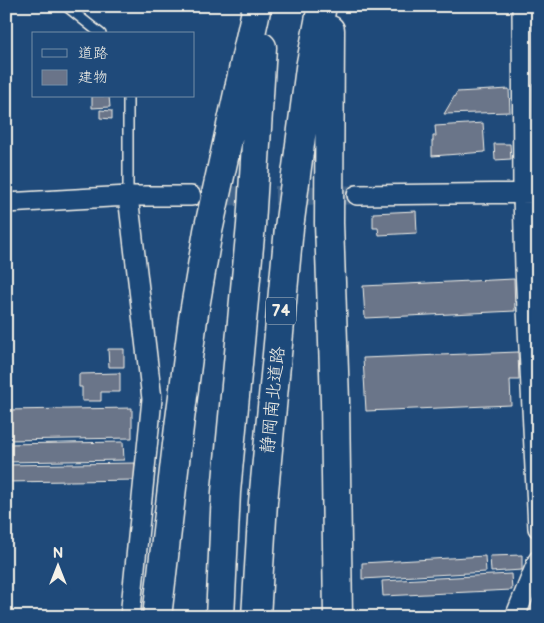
<svg xmlns="http://www.w3.org/2000/svg" width="544" height="623" viewBox="0 0 544 623" font-family="'Balsamiq Sans','Klee One',sans-serif">
  <style>
    .building { fill: #6a7489; stroke: #f4f1e8 }
    .lines { fill: none; stroke-linecap: round; stroke-linejoin: round }
    .minor-tunnel { stroke: #3f638a; stroke-width: 19; stroke-dasharray: 19 9; stroke-linecap: butt }
    .service-casing { stroke: #f4f1e8; stroke-width: 12 }
    .minor-casing { stroke: #f4f1e8; stroke-width: 22 }
    .motorway-casing { stroke: #f4f1e8; stroke-width: 31 }
    .service { stroke: #1f4a7a; stroke-width: 9 }
    .minor { stroke: #1f4a7a; stroke-width: 19 }
    .motorway { stroke: #1f4a7a; stroke-width: 28 }
    .labels { text-anchor: middle; dominant-baseline: central; stroke-width: 4; stroke-linejoin: round; paint-order: stroke }
    .shield { fill: #1f4a7a; stroke: #b4bfc7; stroke-width: 1 }
    .shield-label { font-size: 16px; font-weight: bold; fill: #f4f1e8 }
    .street-label { font-size: 18px; fill: #f4f1e8; stroke: #1f4a7a }
  </style>
  <rect width="100%" height="100%" fill="#1f4a7a"/>
  <filter id="ink" filterUnits="userSpaceOnUse"><feTurbulence type="fractalNoise" baseFrequency=".02" numOctaves="2"/><feDisplacementMap in="SourceGraphic" scale="10" xChannelSelector="R" yChannelSelector="G"/><feConvolveMatrix kernelMatrix="1 2 1 2 8 2 1 2 1" color-interpolation-filters="sRGB"/></filter>
  <g filter="url(#ink)">
    <path class="building" d="M509,89L510,112L444,114L457,92Z
      M92,96H109L110,107L92,108Z
      M100,110L112,111V119L100,118Z
      M483,123L485,152L432,156V141H433V136H436L435,126Z
      M494,144H510L511,159L495,160Z
      M416,211L417,233L379,235L378,228H373V213Z
      M514,279L515,311L365,318L363,286Z
      M108,349H124V367H109Z
      M518,352L519,380H510L511,405L366,411L363,358Z
      M120,373V392H101V401H82V387H79V374Z
      M132,408V438L6,440V410Z
      M123,442L124,460L6,462V444Z
      M135,463V480L6,482V465Z
      M522,555V570L491,572L490,556Z
      M485,556L486,572L362,579V563Z
      M511,574L512,590L383,596L382,581Z"/>
    <g class="lines">
      <path class="minor-tunnel" d="M191,196L357,195"/>
      <g class="service-casing">
        <path id="service" d="M66,6L101,34
          M128,196V96"/>
      </g>
      <g class="minor-casing">
        <path id="minor" d="M522,6L523,194L525,268L538,528
          M357,195L538,193
          M128,196L152,399L130,617
          M6,203L128,196H191
          M515,617L538,560"/>
      </g>
      <g class="motorway-casing">
        <path id="motorway" d="M330,30L329,223L335,401L338,617
          M157,617L179,427L193,319L208,231L257,6
          M220,617L226,492L251,225L262,47
          M256,617L263,502L289,228L310,68L322,6"/>
      </g>
      <use href="#service" class="service"/>
      <use href="#minor" class="minor"/>
      <use href="#motorway" class="motorway"/>
    </g>
  </g>
  <g class="labels">
    <rect class="shield" x="266" y="297.5" width="30" height="27" rx="4"/>
    <g class="shield-label">
      <text x="281" y="311">74</text>
    </g>
    <g class="street-label">
      <text transform="translate(273 400) rotate(-84)">静岡南北道路</text>
    </g>
  </g>
  <rect width="544" height="623" fill="none" stroke="#1f4a7a" stroke-width="25"/>
  <rect x="12" y="12" width="519" height="598" fill="none" stroke="#f4f1e8" stroke-width="2" filter="url(#ink)"/>
  <rect x="32" y="32" width="162" height="65" fill="#1f4a7a" stroke="#748da6"/>
  <rect x="42" y="49" width="25" height="8" fill="#1f4a7a" stroke="#748da6"/>
  <text x="78" y="58" font-size="15" fill="#f4f1e8">道路</text>
  <rect x="42" y="70" width="25" height="15" fill="#6a7489" stroke="#748da6"/>
  <text x="78" y="82" font-size="15" fill="#f4f1e8">建物</text>
  <g transform="translate(58 566)" stroke="#1f4a7a" stroke-width="4" paint-order="stroke">
  <path d="M0-4L9 19L0 12L-9 19Z" fill="#f4f1e8"/>
  <text y="-8" font-size="14" font-weight="bold" text-anchor="middle" fill="#f4f1e8">N</text>
  </g>
</svg>
